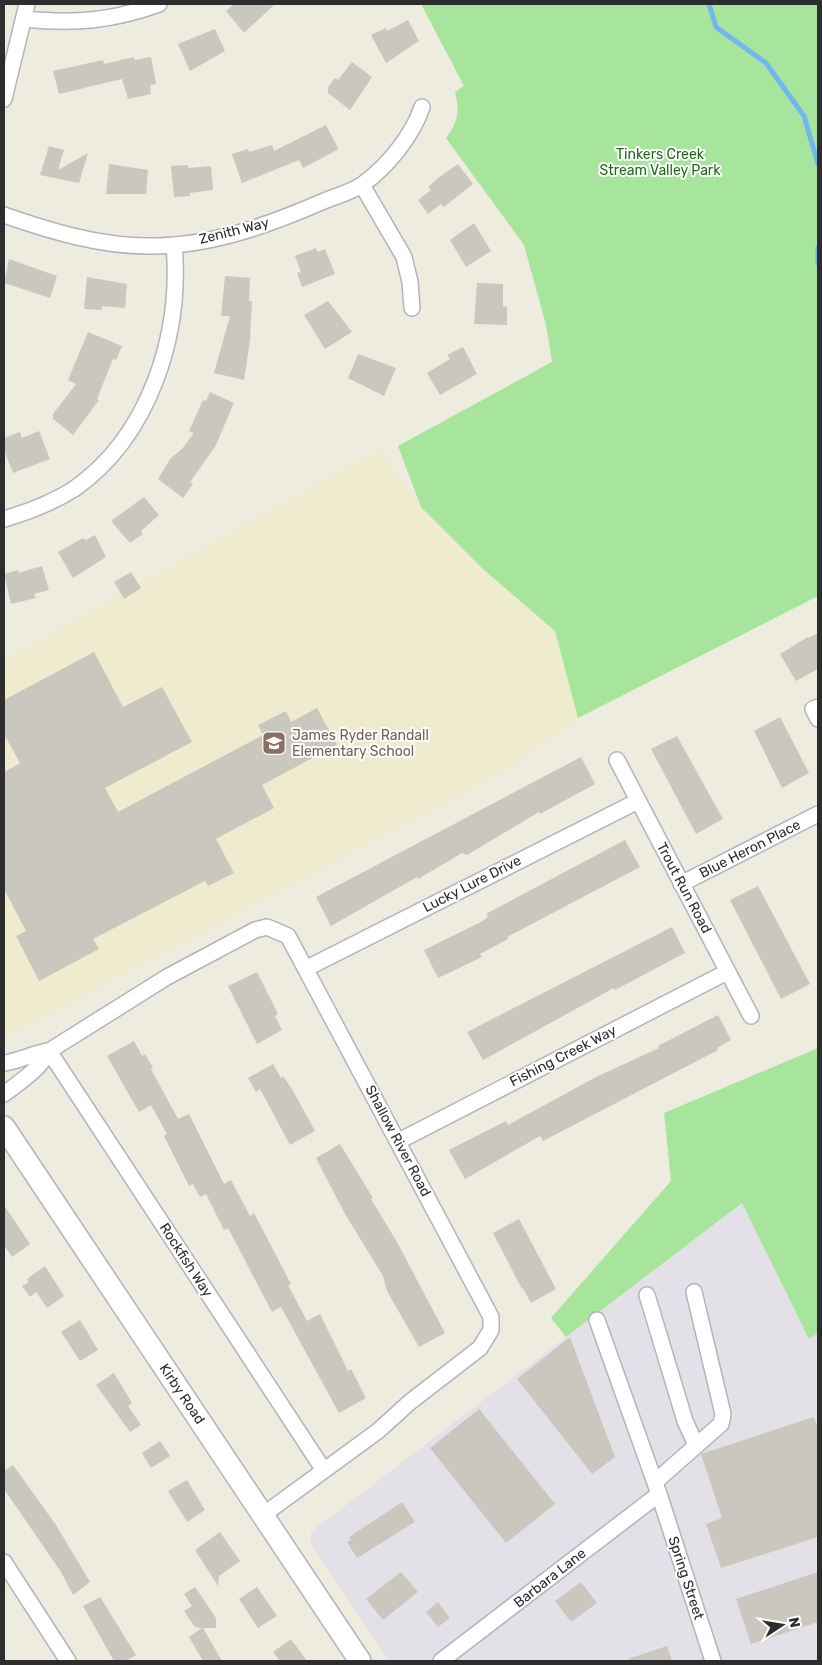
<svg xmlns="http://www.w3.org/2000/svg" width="822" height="1665" viewBox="0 0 822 1665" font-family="Rubik,sans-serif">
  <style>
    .industrial { fill: #e3e0e7 }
    .education { fill: #efebcf }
    .green { fill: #a7e59c }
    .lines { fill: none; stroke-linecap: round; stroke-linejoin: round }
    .stream { stroke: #73b7f0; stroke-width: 5 }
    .building { fill: #cac7bf }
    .street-casing { stroke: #b3b3c0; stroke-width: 18 }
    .secondary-casing { stroke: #b3b3c0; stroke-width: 24 }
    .street { stroke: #fff; stroke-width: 15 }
    .secondary { stroke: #fff; stroke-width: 21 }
    .labels { text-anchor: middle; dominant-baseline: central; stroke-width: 4; stroke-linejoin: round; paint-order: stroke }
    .park-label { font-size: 14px; fill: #1c6c1a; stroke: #fff }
    .street-label { font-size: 14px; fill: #2d2d2d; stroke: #fff }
    .education-label { font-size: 14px; fill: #785e54; stroke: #fff; text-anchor: start }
  </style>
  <rect width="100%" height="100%" fill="#eeebdf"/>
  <path class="industrial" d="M742,1202L809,1339L818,1333V1661H389L311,1544V1532Z"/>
  <path class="education" d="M380,449L421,507L484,570L555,631L578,718L510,768L4,1038V660Z"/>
  <path class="green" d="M421,4H818V596L578,718L555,631L484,570L421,507L398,446L552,362L546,325L524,245L446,138C458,123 460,110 455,92L464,86Z
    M818,1048V1333L809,1339L742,1203L566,1337L551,1318L671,1181L664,1113Z"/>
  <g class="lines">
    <path class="stream" d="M709,4L716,27L766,63L804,116L818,164
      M818,248V263"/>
  </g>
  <path class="building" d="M234,4H275L244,33L226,11Z
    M408,20L419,41L386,63L371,35L386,28L387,31Z
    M215,29L225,51L190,71L178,44Z
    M134,57V60L151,57L156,84L150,85L151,94L128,99L122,79L59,94L53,71L103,60L104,64Z
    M352,62L372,77L350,110L328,93V87L335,78L338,80Z
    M326,125L338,148L337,150L303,168L299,160L242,183L232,154L248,149L249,152L272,145L274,151Z
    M49,146L64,150L58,170L88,153L79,183L40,175Z
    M109,164L148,170L146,194H106Z
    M458,164L473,184L444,207L441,204L428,214L418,200L431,190L428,187L438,178Z
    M188,165V168L211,166L213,190L190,193V196L174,197L171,166Z
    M474,223L491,251L466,267L450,240Z
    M316,248L318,252L325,249L335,274L302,287L297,273L301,272L295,256Z
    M9,259L57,276L50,298L4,283Z
    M225,276L250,278L249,301H252L250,340L244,380L214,373L230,316H221Z
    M87,277L127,284L125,308L102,306V310L84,309Z
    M477,283L503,284V306L507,307V325L474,324Z
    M328,301L352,332L325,349L304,315Z
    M88,332L122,346L116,360L113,359L97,399L99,400L73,435L53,419V414L76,384L68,380Z
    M463,347L477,374L440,395L427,373L450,359L447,355Z
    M358,354L396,368L384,396L348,378Z
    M210,392L234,403L215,447L190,482L193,484L183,498L158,479L170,459L182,449L194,433L189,431L203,400L206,401Z
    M39,431L50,459L13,473L4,450V438L20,432L22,438Z
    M144,497L159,515L141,531L143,534L130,543L111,521Z
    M95,535L106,557L73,578L58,552L83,538L86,540Z
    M42,566L49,590L34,594L36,598L11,604L4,574L18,570V573Z
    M131,572L141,588L124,599L114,582Z
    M818,633V669L796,681L780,654L808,637V638Z
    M94,652L123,707L162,687L192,742L105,788L118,812L263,735L258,725L286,711L291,722L317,708L337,745L262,785L274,808L216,839L234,873L208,886L205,881L93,939L99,949L39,981L16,936L26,931L4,889V772L20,763L4,734V700Z
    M780,717L809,773L782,788L754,731Z
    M677,736L723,819L696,834L651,749Z
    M581,757L595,784L540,814L539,812L467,855L462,853L418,879L417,877L331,926L316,897Z
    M625,840L640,867L507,937L508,939L480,954L482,957L438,978L424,950L481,922L488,917L486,914Z
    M758,886L810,984L781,999L730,900Z
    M672,927L685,953L615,990L614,988L483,1060L467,1032Z
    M257,972L278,1014L275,1016L282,1030L257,1044L228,986Z
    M718,1015L731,1040L717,1048L718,1050L543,1141L540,1136L465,1179L449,1150L506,1121L508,1125L598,1076L659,1048L658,1046Z
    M134,1041L142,1056L145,1054L153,1068L151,1069L178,1119L189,1114L224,1184L231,1180L250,1216L254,1213L291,1284L288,1285L307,1321L320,1314L348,1371L351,1369L366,1398L339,1413L281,1307L272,1312L228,1228L224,1230L206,1194L200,1197L193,1184L189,1186L164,1136L167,1134L151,1105L139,1112L107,1056Z
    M273,1064L281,1078L283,1076L292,1089L315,1131L290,1145L260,1089L256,1092L248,1078Z
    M340,1144L373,1198L371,1199L397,1242L445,1333L419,1347L387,1291L383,1276L345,1214L316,1158Z
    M4,1205L30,1244L12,1257L4,1245Z
    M519,1219L556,1289L531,1303L523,1288L522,1289L493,1233Z
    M45,1266L64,1296L47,1308L36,1292L30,1297L22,1286L29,1282L27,1279Z
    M80,1320L98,1350L80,1361L61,1332Z
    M570,1337L615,1457L592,1474L517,1379Z
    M114,1373L132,1403L128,1406L141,1425L130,1432L96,1385Z
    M479,1409L555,1504L506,1543L430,1448Z
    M814,1417L818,1429V1537L721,1568L706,1524L722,1518L701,1454Z
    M160,1441L170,1456L151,1468L142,1453Z
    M13,1465L56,1525L90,1582L73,1595L61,1572L4,1489V1471Z
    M187,1480L205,1510L187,1522L168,1491Z
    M402,1502L415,1522L357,1558L347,1542L351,1540L349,1537Z
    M220,1532L240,1561L219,1576L218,1586L195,1550Z
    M401,1572L418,1592L383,1620L366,1599Z
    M818,1572V1622L751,1644L736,1599Z
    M581,1582L597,1603L571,1622L555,1601Z
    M195,1587L216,1618V1628H203L222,1661H203L189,1637L202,1628L195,1627L184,1611L192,1606L184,1594Z
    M257,1587L277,1616L258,1628L239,1599Z
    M100,1597L136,1655L125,1661H114L83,1606Z
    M438,1602L450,1618L438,1627L426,1612Z
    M291,1639L307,1661H280L273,1652Z
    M667,1646L672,1661H629L628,1659Z"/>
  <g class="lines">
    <g class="street-casing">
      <path id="street" d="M25,19C75,24 112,21 159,4
        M4,99L27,4
        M362,185L404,257L410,282L412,308
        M4,215C50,231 99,246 148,246C209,247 269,225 324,201C336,196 352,192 363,184C387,167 413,135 422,107
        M4,519C28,512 52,503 74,489C150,436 182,334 174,245
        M818,707L813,709L818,719
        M617,760L751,1016
        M681,884L818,814
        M307,968L638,801
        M49,1051L323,1469
        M4,1063C20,1061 33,1053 49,1051L167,977L255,930L267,927L288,936L491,1317V1330L480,1348L410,1402L378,1431L263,1515
        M4,1094C21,1081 39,1070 49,1051
        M399,1141L727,972
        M647,1295L685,1421L696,1445
        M597,1320L659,1494L713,1661
        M655,1482L714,1430L721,1424L723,1414L694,1292
        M4,1562L68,1661
        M441,1661L659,1494"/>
    </g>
    <g class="secondary-casing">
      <path id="secondary" d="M4,1127L360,1661"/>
    </g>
    <use href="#street" class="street"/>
    <use href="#secondary" class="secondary"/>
  </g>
  <defs>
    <g id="school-square" transform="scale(1.25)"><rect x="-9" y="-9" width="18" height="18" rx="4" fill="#8d6e63" stroke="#fff"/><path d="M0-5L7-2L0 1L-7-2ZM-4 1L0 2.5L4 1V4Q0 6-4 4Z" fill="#fff"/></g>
  </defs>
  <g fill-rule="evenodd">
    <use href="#school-square" x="274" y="743"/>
  </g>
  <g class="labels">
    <g class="park-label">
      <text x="660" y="154">Tinkers Creek<tspan x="660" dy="16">Stream Valley Park</tspan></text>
    </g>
    <g class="street-label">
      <text transform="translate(234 231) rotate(-14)">Zenith Way</text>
      <text transform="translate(750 849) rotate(-27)">Blue Heron Place</text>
      <text transform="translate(472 884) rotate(-27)">Lucky Lure Drive</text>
      <text transform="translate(684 888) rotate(62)">Trout Run Road</text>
      <text transform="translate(563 1056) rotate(-27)">Fishing Creek Way</text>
      <text transform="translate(398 1141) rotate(62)">Shallow River Road</text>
      <text transform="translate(186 1260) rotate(57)">Rockfish Way</text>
      <text transform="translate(182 1394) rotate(56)">Kirby Road</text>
      <text transform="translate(550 1578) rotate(-38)">Barbara Lane</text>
      <text transform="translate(686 1578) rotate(72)">Spring Street</text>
    </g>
    <g class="education-label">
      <text x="292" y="735">James Ryder Randall<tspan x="292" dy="16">Elementary School</tspan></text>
    </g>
  </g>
  <rect width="822" height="1665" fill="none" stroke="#2d2d2d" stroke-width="10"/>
  <g transform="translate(782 1625) rotate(78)" stroke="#ffffff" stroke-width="4" paint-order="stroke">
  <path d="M0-4L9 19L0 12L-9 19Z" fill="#2d2d2d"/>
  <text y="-8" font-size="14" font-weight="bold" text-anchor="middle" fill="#2d2d2d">N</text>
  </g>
</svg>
